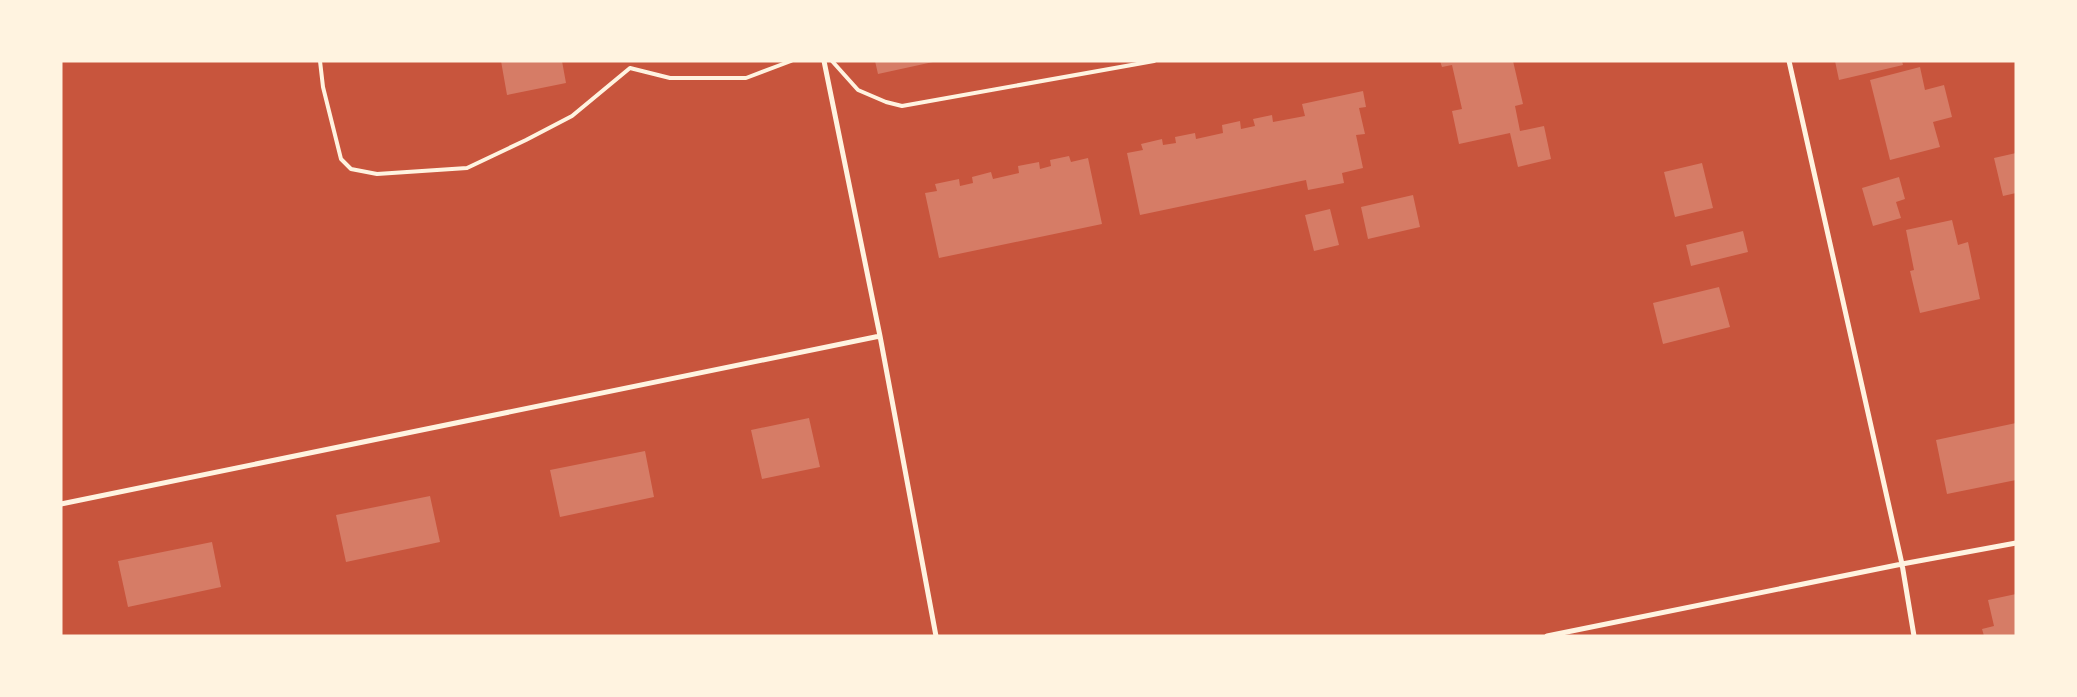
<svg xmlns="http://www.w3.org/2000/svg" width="2077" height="697" viewBox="0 0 2077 697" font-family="Manrope,sans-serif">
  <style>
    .building { fill: #d67c66 }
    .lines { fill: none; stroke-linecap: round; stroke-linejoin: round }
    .service { stroke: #fff3e0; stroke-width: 4 }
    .minor { stroke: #fff3e0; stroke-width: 5 }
  </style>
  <rect width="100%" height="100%" fill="#c8553d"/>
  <path class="building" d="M501,61H562L566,83L507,95Z
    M875,61H933V62L878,74Z
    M1440,61H1513L1523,104L1515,106L1520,131L1544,126L1551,159L1518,167L1510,133L1459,144L1452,111L1462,109L1452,65L1442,67Z
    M1835,61H1902L1903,65L1839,80Z
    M1920,67L1925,90L1944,85L1952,117L1933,122L1940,147L1890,160L1870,80Z
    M1363,91L1366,107L1359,108L1365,134L1356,135L1363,168L1342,173L1344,183L1308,190L1306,180L1140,215L1127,153L1143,150L1141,144L1162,139L1163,145L1176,143L1175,137L1195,133L1196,139L1223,133L1222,125L1240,121L1241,129L1255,126L1253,119L1272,115L1273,122L1305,116L1302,104Z
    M2016,153V193L2003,196L1994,158Z
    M1069,156L1071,162L1088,158L1102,224L939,258L925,193L937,191L935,184L959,179L960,186L973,183L972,177L991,172L993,179L1019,173L1018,166L1039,162L1040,169L1051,166L1050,160Z
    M1702,163L1713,208L1675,217L1664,172Z
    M1899,177L1905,199L1896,202L1901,218L1873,226L1862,188Z
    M1413,195L1420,227L1368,239L1361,207Z
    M1330,209L1339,245L1314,251L1305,215Z
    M1952,220L1958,245L1968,242L1980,299L1920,313L1910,271L1914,270L1906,230Z
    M1743,231L1748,252L1691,266L1686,245Z
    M1719,287L1730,327L1663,344L1653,303Z
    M809,418L820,467L762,479L751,430Z
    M2016,423V480L1947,494L1936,440Z
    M645,451L654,497L560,517L550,470Z
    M430,496L440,542L346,562L336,515Z
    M212,542L221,587L128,607L118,561Z
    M2016,594V636H1984L1982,629L1994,626L1988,600Z"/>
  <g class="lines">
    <path class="service" d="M320,61L323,87L341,159L351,169L377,174L467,168L526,140L572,116L630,68L670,78H746L791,61
      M832,61L858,90L886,102L902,106L1154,61"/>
    <path class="minor" d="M824,61L880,336L936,636
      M1789,61L1902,564L1914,636
      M61,504L880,336
      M1547,636L1902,564L2016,543"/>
  </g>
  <rect width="2077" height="697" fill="none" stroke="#fff3e0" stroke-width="125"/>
</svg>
